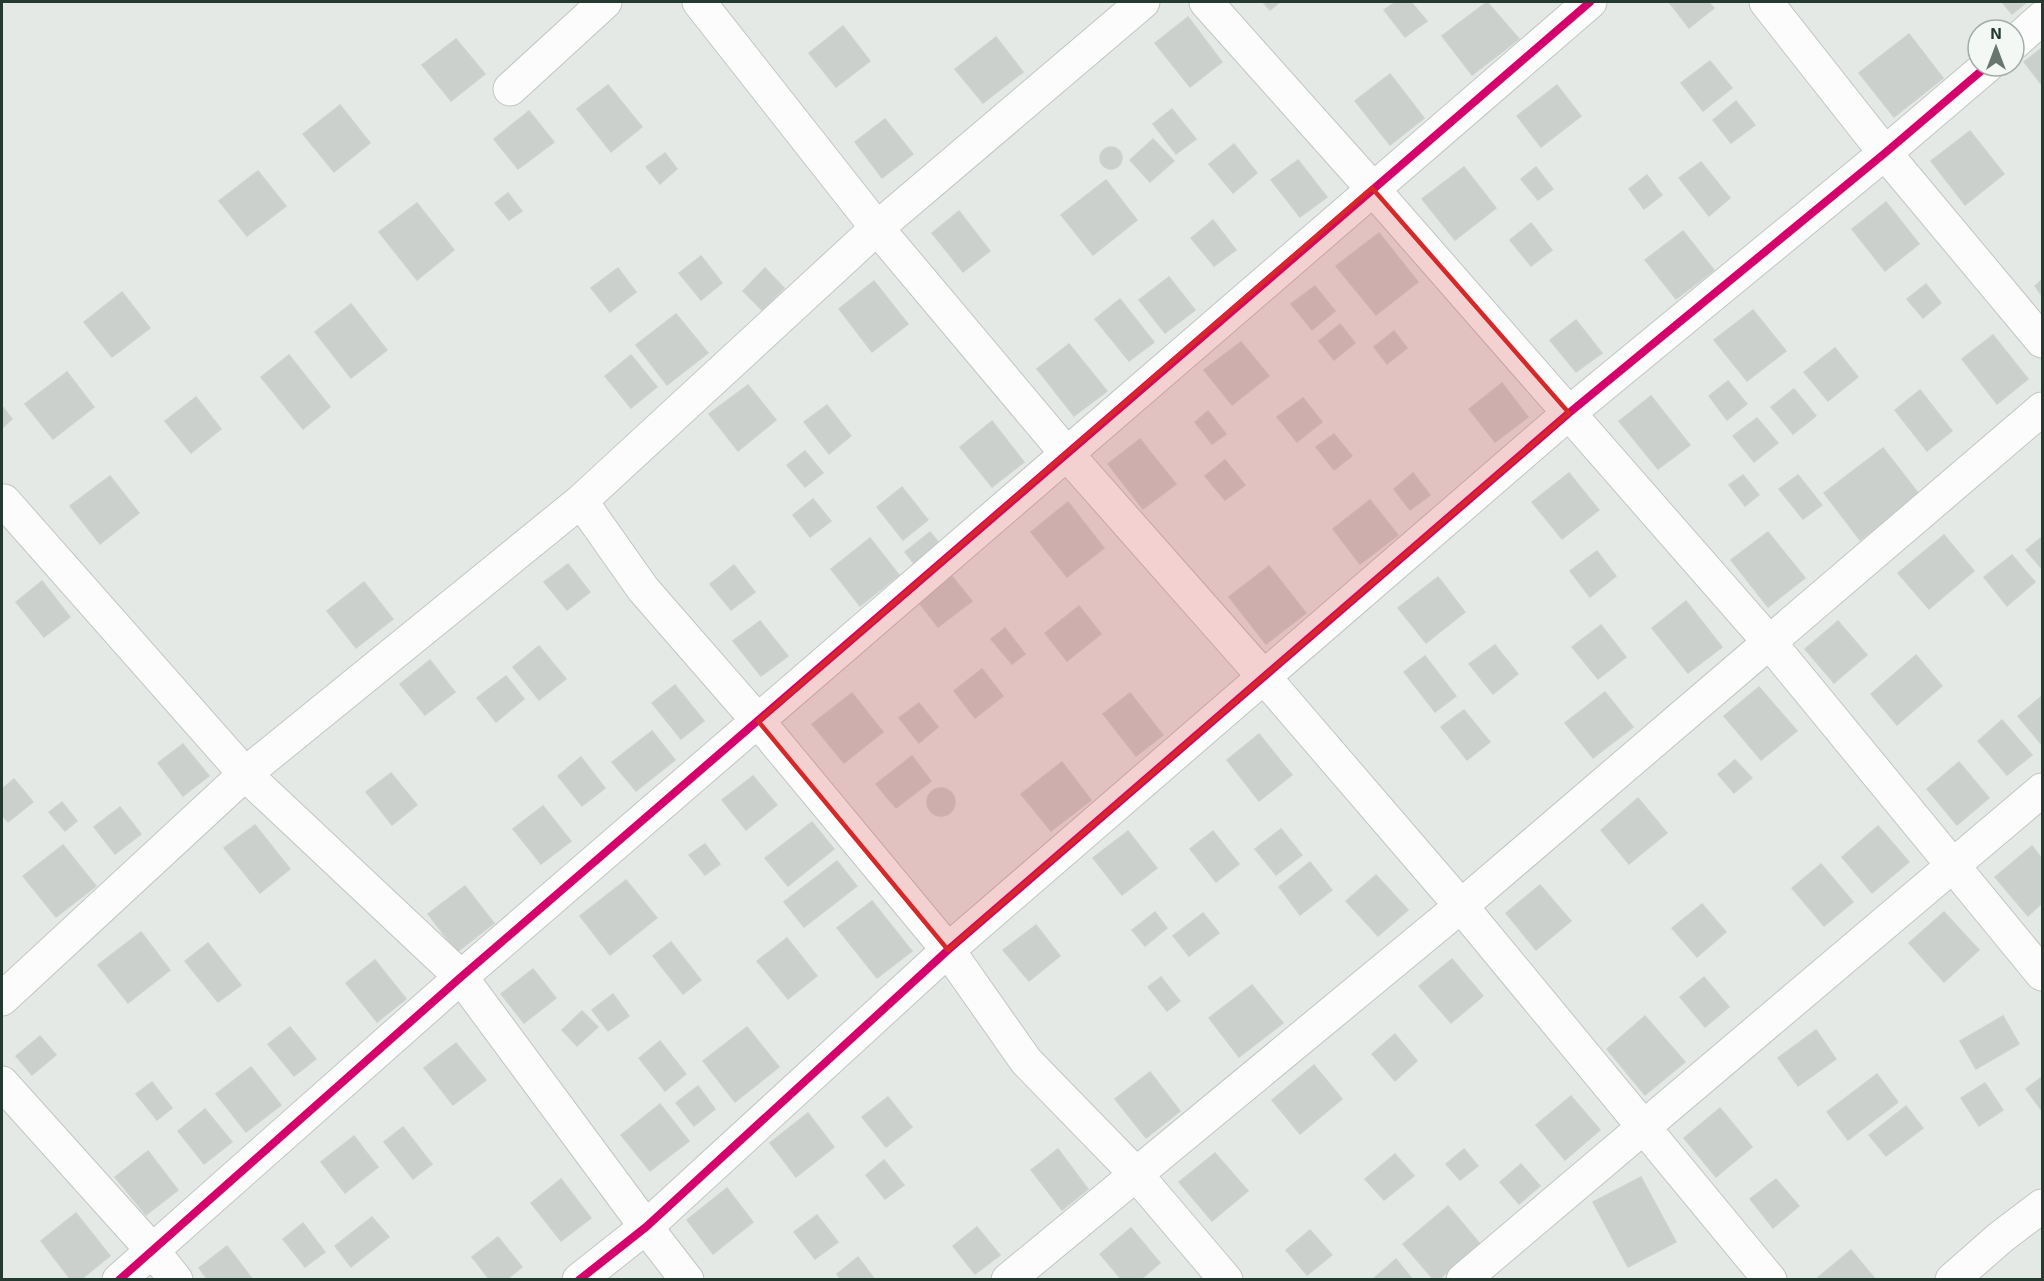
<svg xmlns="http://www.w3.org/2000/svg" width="2044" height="1281" viewBox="0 0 2044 1281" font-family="'Exo 2',sans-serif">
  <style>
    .building { fill: #cbd0cd; stroke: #cdd2cf; stroke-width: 1.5 }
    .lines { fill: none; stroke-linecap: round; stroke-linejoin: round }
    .street-casing { stroke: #c1c6c3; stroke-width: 35 }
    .street { stroke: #fbfcfb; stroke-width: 33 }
    .cycleway-casing { stroke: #f3f8f4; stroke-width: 11 }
    .cycleway { stroke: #d6006c; stroke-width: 8 }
    .marked { fill: #d62828; fill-opacity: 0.2; stroke: #d62828; stroke-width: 4.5; stroke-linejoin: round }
  </style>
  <rect width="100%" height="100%" fill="#e4e9e6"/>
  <path class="building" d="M1263,2H1280L1270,10Z
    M1396,2H1411L1427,21L1405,37L1384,10Z
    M1487,2L1519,39L1472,75L1442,36Z
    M1669,2H1708L1714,8L1689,28Z
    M2002,2H2027L2012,14Z
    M1188,17L1222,62L1190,87L1155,43Z
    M843,26L870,61L836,87L809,53Z
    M1909,34L1943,78L1894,117L1859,73Z
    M996,37L1023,72L983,103L955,69Z
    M456,39L485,74L451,101L422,65Z
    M2042,48V85L2024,62Z
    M1710,61L1732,88L1703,111L1681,83Z
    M1390,74L1424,118L1390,145L1355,101Z
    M608,85L642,127L611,152L577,109Z
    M1557,85L1581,116L1541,147L1517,116Z
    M1736,101L1755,125L1731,143L1713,120Z
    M340,105L370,143L334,172L303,134Z
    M1172,109L1196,139L1176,154L1153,124Z
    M529,111L554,142L518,169L494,139Z
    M885,119L913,154L882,178L855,142Z
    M1970,131L2004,174L1965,205L1931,161Z
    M1153,139L1174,161L1150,182L1130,160Z
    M1234,144L1257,173L1233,193L1209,164Z
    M1100 158a11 11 0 1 1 22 0a11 11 0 1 1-22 0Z
    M665,153L677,169L660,184L646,167Z
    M1298,160L1327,197L1300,217L1271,180Z
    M1701,162L1730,198L1709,216L1679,178Z
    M1464,167L1496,208L1455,240L1422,199Z
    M1536,167L1553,189L1538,200L1521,179Z
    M258,171L286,206L247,236L219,201Z
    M1647,175L1662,195L1644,209L1629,189Z
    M1106,180L1137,220L1093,255L1061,215Z
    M508,193L522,211L509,220L495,203Z
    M1886,202L1919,244L1885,271L1852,229Z
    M417,203L454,250L417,280L379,232Z
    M959,211L990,251L963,272L932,233Z
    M1213,220L1236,250L1214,266L1191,238Z
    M1531,223L1552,250L1531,266L1510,240Z
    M1683,231L1714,270L1676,299L1645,260Z
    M1379,233L1418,282L1376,315L1336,266Z
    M701,256L722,283L701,300L679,273Z
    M618,268L636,292L610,312L591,288Z
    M765,268L784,288L762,310L743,291Z
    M1169,277L1195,310L1165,333L1139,300Z
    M2042,280V296L2035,286Z
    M874,281L908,324L872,352L839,309Z
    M1926,284L1941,303L1923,318L1907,299Z
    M1315,286L1335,311L1312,330L1291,304Z
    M122,292L150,328L112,357L84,322Z
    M1120,299L1154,342L1129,361L1095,319Z
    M351,304L387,350L351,378L315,332Z
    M1753,310L1786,351L1747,381L1714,340Z
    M676,314L708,353L667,385L636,345Z
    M1576,320L1602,353L1576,372L1550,340Z
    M1340,324L1355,343L1334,360L1319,341Z
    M1394,331L1407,348L1387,364L1374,347Z
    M1993,335L2028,379L1997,404L1962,359Z
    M1241,342L1269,376L1232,405L1204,370Z
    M1069,344L1107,391L1074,416L1037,369Z
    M1835,348L1858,377L1828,401L1804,372Z
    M289,355L330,407L303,429L261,377Z
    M631,355L657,387L631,408L605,376Z
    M67,372L94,407L53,439L25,404Z
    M1728,381L1747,404L1727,420L1709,396Z
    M1502,383L1528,417L1495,442L1469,409Z
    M748,385L776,420L738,451L709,414Z
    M1794,389L1816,416L1793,434L1771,407Z
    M1920,390L1952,431L1927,451L1895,410Z
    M1651,396L1690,445L1658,469L1619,421Z
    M196,397L221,429L191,453L165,421Z
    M1303,398L1322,422L1297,442L1277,417Z
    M827,405L851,436L829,454L804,422Z
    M2,406L12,419L2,428Z
    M1208,411L1226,434L1212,444L1195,422Z
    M1757,418L1778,443L1754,462L1733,436Z
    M992,421L1024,462L992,487L960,447Z
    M1334,434L1352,456L1334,470L1316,447Z
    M1140,439L1176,484L1143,509L1108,464Z
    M1883,448L1919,494L1860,540L1824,493Z
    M805,451L823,473L805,487L787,465Z
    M1225,460L1245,485L1225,500L1205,476Z
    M1413,473L1430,495L1410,510L1394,489Z
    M1569,473L1599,510L1562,539L1532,502Z
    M1743,475L1759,495L1745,506L1729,485Z
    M1798,475L1822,505L1803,519L1779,489Z
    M110,476L139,513L100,544L70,506Z
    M902,487L928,520L903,540L877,507Z
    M813,499L831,521L810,537L793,515Z
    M1370,500L1398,535L1360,564L1333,529Z
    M1068,502L1104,548L1067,577L1031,532Z
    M930,532L945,550L919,570L905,552Z
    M1768,532L1805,578L1768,607L1731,560Z
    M1944,535L1974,571L1929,609L1898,573Z
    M2042,537V569L2026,550Z
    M870,538L899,575L860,606L831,569Z
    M1597,551L1616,576L1590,597L1570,571Z
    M2012,555L2035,582L2007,606L1984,577Z
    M568,564L590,592L567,610L544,582Z
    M734,565L755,592L731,610L710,584Z
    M1269,566L1306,613L1266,644L1229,597Z
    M946,569L972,601L938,627L913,595Z
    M1438,577L1465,612L1426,643L1398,608Z
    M42,581L70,617L44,637L16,602Z
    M364,582L393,619L356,648L327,611Z
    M1686,601L1722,647L1688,673L1652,628Z
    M1079,606L1101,634L1067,661L1045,633Z
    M760,621L788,656L761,676L733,641Z
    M1838,621L1867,655L1834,683L1805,649Z
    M1601,625L1626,657L1598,679L1572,647Z
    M1005,628L1025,654L1012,664L991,639Z
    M1495,645L1518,674L1493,694L1469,664Z
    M539,646L566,679L539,700L513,667Z
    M1916,655L1942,686L1897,725L1871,694Z
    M1425,656L1456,696L1435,712L1404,672Z
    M430,660L455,692L425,715L400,684Z
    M982,669L1003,696L975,718L954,691Z
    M506,676L524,699L496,722L477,698Z
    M675,685L704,721L681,739L652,703Z
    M1759,687L1797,731L1761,760L1724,716Z
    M1605,692L1633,727L1593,758L1565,723Z
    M852,693L883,732L844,763L812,724Z
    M1130,693L1163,735L1136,756L1103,714Z
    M2042,696V745L2018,716Z
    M919,703L938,727L919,743L899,718Z
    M1464,710L1490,742L1467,760L1441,727Z
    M2002,720L2032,755L2007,775L1978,741Z
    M652,731L675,760L636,791L612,762Z
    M1259,734L1292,775L1259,801L1227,760Z
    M183,744L209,776L183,796L158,763Z
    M912,756L931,781L896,808L876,784Z
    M581,757L605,788L582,806L558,776Z
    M1735,760L1752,778L1734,793L1718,774Z
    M1062,762L1091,800L1051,831L1021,794Z
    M1959,762L1989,798L1957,825L1927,789Z
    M391,773L417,805L392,825L366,792Z
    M753,776L777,805L746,830L722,800Z
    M14,779L33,802L8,822L2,815V789Z
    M927 802a14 14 0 1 1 28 0a14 14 0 1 1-28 0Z
    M1638,798L1667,833L1629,864L1601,830Z
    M62,802L77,821L65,831L49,812Z
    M543,806L571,841L541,864L513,829Z
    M120,807L141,834L115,854L94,827Z
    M812,822L834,849L788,886L765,858Z
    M255,825L290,869L260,893L224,848Z
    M1878,826L1909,862L1872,893L1842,857Z
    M1281,829L1302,855L1276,875L1255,849Z
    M1128,831L1157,868L1122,895L1093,858Z
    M1213,831L1239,864L1216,882L1190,849Z
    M705,844L720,864L705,875L689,855Z
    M63,845L96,886L56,917L23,876Z
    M2032,846L2042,859V903L2028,916L1995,877Z
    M837,861L857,886L804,927L784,902Z
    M1310,862L1332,890L1300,915L1279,887Z
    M1821,864L1853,902L1824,926L1792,888Z
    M1376,875L1408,910L1378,936L1346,901Z
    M626,880L657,918L610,955L580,916Z
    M1540,885L1571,921L1536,950L1506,913Z
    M465,886L494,923L457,952L428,914Z
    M872,901L912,951L877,978L837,928Z
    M1702,904L1726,932L1697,957L1672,928Z
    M1155,912L1167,928L1145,946L1132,930Z
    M1944,912L1979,950L1944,982L1909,943Z
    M1203,913L1219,933L1189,956L1173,936Z
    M1036,925L1060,956L1029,981L1003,950Z
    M141,932L170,970L128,1003L98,965Z
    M787,938L817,976L788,999L757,961Z
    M671,942L701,980L683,994L653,956Z
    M208,943L241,985L218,1002L185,961Z
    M1452,959L1483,996L1451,1023L1419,986Z
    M375,960L406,999L377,1022L346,983Z
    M533,969L556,998L524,1023L501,994Z
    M1161,977L1180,1001L1167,1011L1148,987Z
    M1704,977L1729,1007L1705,1027L1680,997Z
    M1252,985L1283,1023L1239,1057L1209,1018Z
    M613,994L629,1016L608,1031L592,1010Z
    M582,1011L598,1027L577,1046L562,1030Z
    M1645,1016L1685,1062L1645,1095L1607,1049Z
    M2003,1016L2019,1044L1976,1069L1960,1041Z
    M290,1027L316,1059L294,1076L268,1044Z
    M747,1027L779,1067L735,1102L703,1061Z
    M1816,1030L1836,1059L1798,1086L1778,1058Z
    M1395,1034L1417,1061L1395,1081L1372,1054Z
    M40,1036L56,1055L32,1075L16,1056Z
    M660,1041L686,1074L665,1091L639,1058Z
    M456,1043L486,1080L453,1105L424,1068Z
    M1314,1065L1342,1099L1300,1134L1272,1100Z
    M251,1067L281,1105L246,1132L216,1094Z
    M1150,1072L1180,1111L1146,1138L1115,1099Z
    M1877,1074L1898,1102L1848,1140L1827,1112Z
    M2042,1077V1111L2026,1089Z
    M152,1082L172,1108L157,1120L136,1094Z
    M1985,1083L2003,1110L1979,1126L1961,1098Z
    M698,1086L715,1109L694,1126L676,1103Z
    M1571,1096L1600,1130L1565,1160L1536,1125Z
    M888,1097L912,1127L886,1147L862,1117Z
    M660,1104L689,1141L650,1171L621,1135Z
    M1906,1106L1923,1128L1886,1156L1869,1135Z
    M1720,1108L1752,1147L1716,1177L1684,1138Z
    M205,1109L232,1142L204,1164L178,1131Z
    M808,1113L834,1147L796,1177L770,1143Z
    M403,1127L432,1164L413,1179L384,1142Z
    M354,1136L378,1167L345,1193L321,1162Z
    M1058,1149L1088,1189L1062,1210L1031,1170Z
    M1464,1149L1478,1166L1460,1180L1446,1164Z
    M148,1151L178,1190L146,1215L115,1177Z
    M1215,1153L1248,1191L1212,1221L1179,1182Z
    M1395,1154L1414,1176L1384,1200L1365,1179Z
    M884,1160L904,1185L885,1199L866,1175Z
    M1521,1164L1540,1186L1519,1204L1500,1182Z
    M1641,1177L1676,1242L1628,1267L1593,1202Z
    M561,1179L591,1218L561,1241L531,1203Z
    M1776,1179L1799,1206L1773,1228L1750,1199Z
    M727,1188L753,1222L713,1254L687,1220Z
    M1448,1206L1480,1244L1438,1280H1434L1403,1244Z
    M76,1213L110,1256L80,1280H71L41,1241Z
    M817,1215L838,1242L815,1259L794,1232Z
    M372,1217L389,1237L351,1267L335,1246Z
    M303,1223L325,1252L305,1267L283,1239Z
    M977,1227L1000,1255L975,1274L953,1246Z
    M1131,1228L1160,1263L1140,1280H1122L1100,1254Z
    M1310,1230L1332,1255L1307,1275L1286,1250Z
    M498,1237L522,1267L506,1280H490L472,1257Z
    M227,1246L253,1280H208L199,1268Z
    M1851,1250L1876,1280H1815Z
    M858,1257L875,1280H841L837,1274Z
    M1396,1259L1413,1280H1372Z"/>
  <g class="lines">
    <g class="street-casing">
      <path id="street" d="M699,2L877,228L1067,454L1264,677L1461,906L1770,1280
        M1206,2L1372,188L1770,643L2042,974
        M1766,2L1885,153L2042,341
        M2014,43L2042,18
        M510,89L605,2
        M4,501L245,774L461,977L646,1227L687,1280
        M581,501L643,589L758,721L948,950L1026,1061L1135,1173L1226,1280
        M2,999L245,774L581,501L877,228L1143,2
        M2,1083L153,1251L176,1280
        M119,1280L461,977L1590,2
        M579,1280L646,1227L948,950L1569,413L1885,153L1987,66
        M1008,1280L1461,906L2042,409
        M1463,1280L2042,790
        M1952,1280L2001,1237L2042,1206"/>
    </g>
    <use href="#street" class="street"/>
    <g class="cycleway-casing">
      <path id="cycleway" d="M119,1280L461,977L1590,2
        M579,1280L646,1227L948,950L1569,413L1885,153L1987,66"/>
    </g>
    <use href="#cycleway" class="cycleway"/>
  </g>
  <path class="marked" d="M1372,188L1569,413L948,950L758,721Z"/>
  <rect width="2044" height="1281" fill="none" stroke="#243a31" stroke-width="6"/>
  <g transform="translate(1996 48)"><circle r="28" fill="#f3f8f4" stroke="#a0aca6" stroke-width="1.5"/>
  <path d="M0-4.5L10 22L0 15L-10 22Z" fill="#677770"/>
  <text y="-9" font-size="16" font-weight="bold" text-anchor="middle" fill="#243a31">N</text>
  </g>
</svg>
